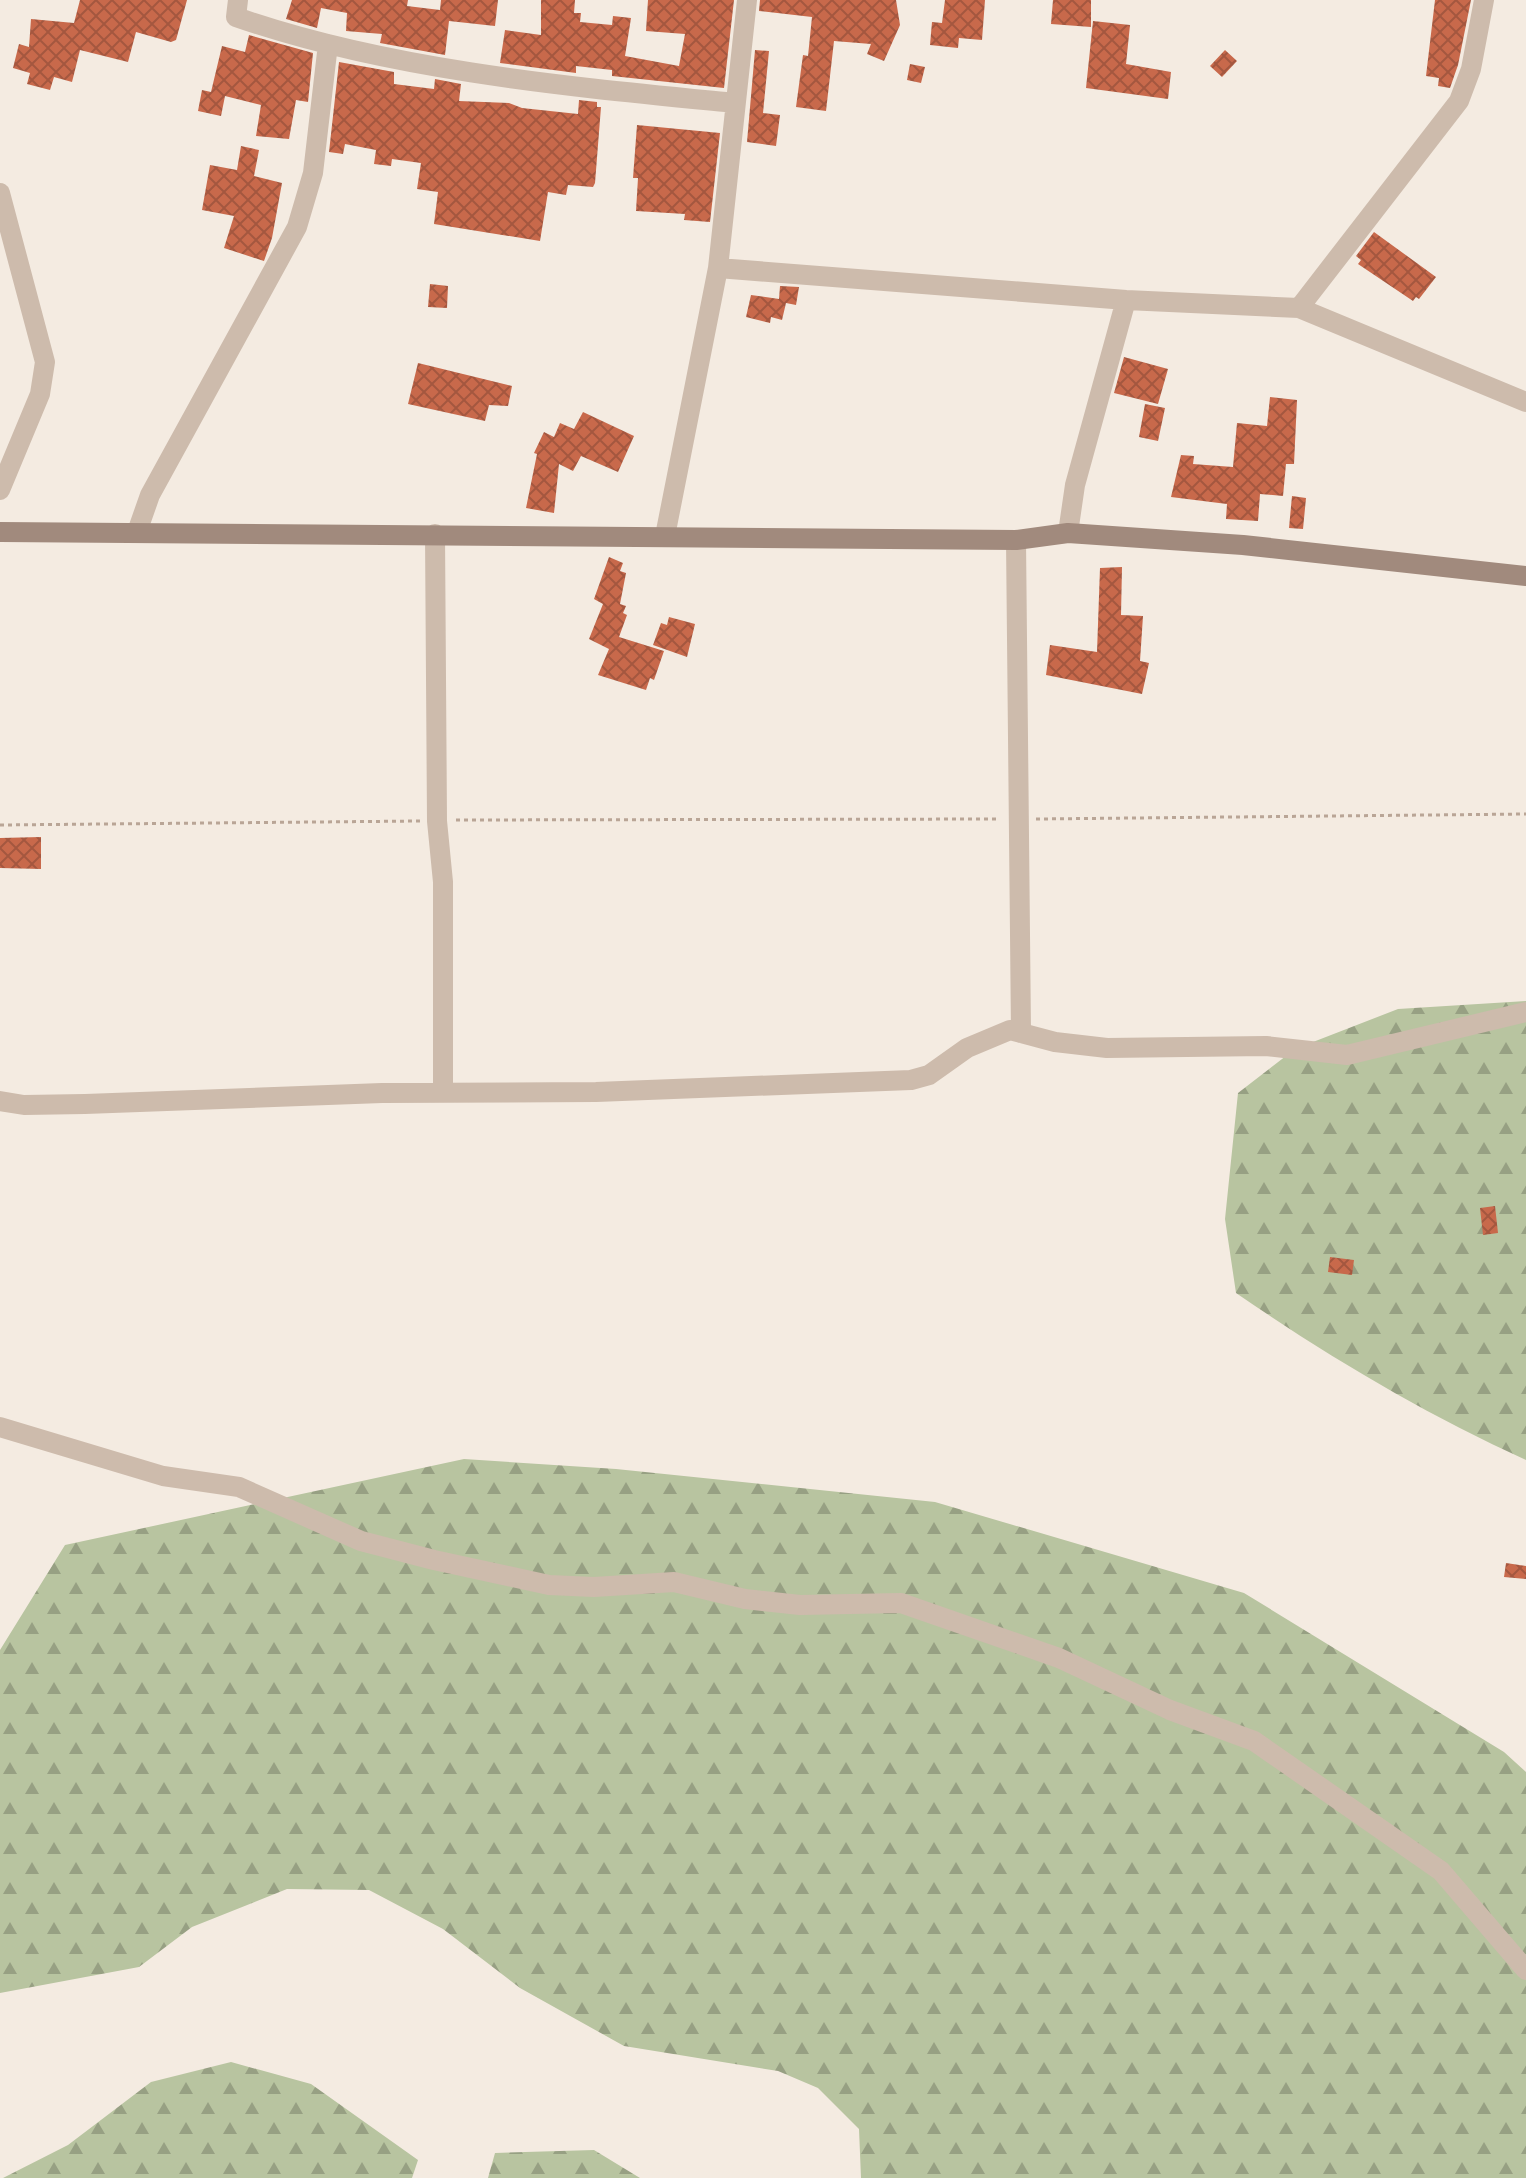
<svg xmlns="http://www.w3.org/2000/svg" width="1526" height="2178" viewBox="0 0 1526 2178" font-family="Figtree,sans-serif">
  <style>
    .forest { fill: url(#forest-firs) }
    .building { fill: url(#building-cross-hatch) }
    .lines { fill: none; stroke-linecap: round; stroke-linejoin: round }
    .path { stroke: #b9a596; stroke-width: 3; stroke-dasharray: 4 4; stroke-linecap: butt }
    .street { stroke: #cdbbac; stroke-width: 20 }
    .secondary { stroke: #a18a7d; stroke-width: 20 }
  </style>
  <defs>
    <pattern id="forest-firs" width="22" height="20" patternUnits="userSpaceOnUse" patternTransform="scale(2)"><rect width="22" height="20" fill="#b8c4a0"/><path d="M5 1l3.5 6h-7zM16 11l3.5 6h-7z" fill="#97a083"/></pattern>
    <pattern id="building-cross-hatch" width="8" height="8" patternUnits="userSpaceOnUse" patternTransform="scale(2)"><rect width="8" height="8" fill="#c8694b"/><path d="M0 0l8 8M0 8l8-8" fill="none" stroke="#a4573f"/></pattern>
  </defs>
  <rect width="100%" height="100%" fill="#f4ebe1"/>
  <path class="forest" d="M1526,1001V1460C1423,1413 1329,1357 1236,1293L1225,1219L1238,1093L1295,1049L1398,1009Z
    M464,1459L616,1469L935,1502L1244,1593L1504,1752L1526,1772V2178H861L859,2129L818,2088L778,2071L624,2046L520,1988L443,1929L369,1890L287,1889L192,1927L139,1967L0,1993V1650L65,1545Z
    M231,2062L311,2084L418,2160L412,2178H3L68,2145L151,2082Z
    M594,2150L640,2178H488L495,2153Z"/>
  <path class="building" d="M80,0H187L176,40L171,42L136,32L128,62L80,50L72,82L54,77L50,90L27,84L30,73L13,68L19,44L29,47L31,19L74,23Z
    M292,0H408L407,6L440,10L441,0H498L495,26L449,21L445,55L380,43L382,34L346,31L347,13L321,8L317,28L286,19Z
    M541,0H575L574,13H581L580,22L612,25L613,16L631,18L625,56L679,66L685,34L646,31L648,0H734L724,88L612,76V70L576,66V73L500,63L505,30L541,35Z
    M760,0H896L900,25L884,61L867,54L871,44L834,41L826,111L796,107L803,55L808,56L812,17L759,11Z
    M945,0H985L982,40L959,38L958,48L930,45L932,22L942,23Z
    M1053,0H1091V27L1051,24Z
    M1435,0H1471L1458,65L1450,88L1438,86L1439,78L1426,76Z
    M1093,21L1130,25L1126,64L1171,72L1168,99L1086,88Z
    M249,35L313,53L308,102L296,100L289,139L256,136L261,105L225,96L221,116L198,111L202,90L211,92L222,46L245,52Z
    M755,50L769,51L763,113L780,115L776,146L747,142Z
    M1225,50L1237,61L1222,77L1210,66Z
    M339,62L394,72V84L434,89L435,79L461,84L459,101L509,103L522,108L578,114L579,100L597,102V107H601L595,183L593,187L568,185L566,195L548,192L540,241L434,224L438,192L417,189L421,163L392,159L391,166L374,164L376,150L345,144L343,154L329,152Z
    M910,64L925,67L921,83L907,80Z
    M637,125L720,133L710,222L684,220L685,214L636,211L638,178H633Z
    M241,146L259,150L254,176L282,183L272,238L264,261L224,248L234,216L202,210L210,165L237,170Z
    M1374,232L1436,277L1419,299L1416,297L1413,301L1358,264L1361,260L1356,256Z
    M430,284L448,286L447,308L428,307Z
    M780,286L799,287L796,305L786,303L782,320L771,317L770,323L746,317L751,295L779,299Z
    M1124,357L1168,369L1158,404L1114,393Z
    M418,363L512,386L508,406L489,405L485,421L408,404Z
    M1270,397L1297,400L1294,464H1286L1283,496L1260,494L1258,521L1226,519L1227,504L1171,497L1181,455L1194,456L1193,464L1233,467L1237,423L1267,426Z
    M1145,404L1165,408L1158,441L1139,437Z
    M583,412L634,436L618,472L581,456L573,471L559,464L554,513L526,508L537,454L534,453L544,432L554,437L560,423L574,429Z
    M1292,496L1306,498L1303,529L1289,528Z
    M609,557L623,563L620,571L626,573L620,604L626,606L623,613L627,615L619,637L664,651L654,680L650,678L646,690L598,675L609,649L589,639L603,604L594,599Z
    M1122,567L1121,615L1143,616L1140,661L1149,663L1142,694L1046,675L1050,645L1097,652L1100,568Z
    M669,617L695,624L687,657L653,645L661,623L667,625Z
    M41,837V869L0,868V838Z
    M1495,1206L1498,1233L1483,1235L1480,1208Z
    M1330,1257L1354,1260L1352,1275L1328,1272Z
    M1506,1563L1526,1566V1579L1504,1577Z"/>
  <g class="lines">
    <path class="path" d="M1036,819L1526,814
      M456,820L1000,819
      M0,825L420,821"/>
    <path class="street" d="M238,0L236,17C391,71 573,87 735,103
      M0,193L45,362L40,394L0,490
      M718,268L1126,300L1299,308L1526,402
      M1299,308L1459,101L1471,69L1484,0
      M137,532L150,495L297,227L313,173L328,44
      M1068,533L1075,485L1126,300
      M435,534L437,821L443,882V1091
      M665,536L718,268L747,0
      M1016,540L1021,1033
      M0,1101L24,1105L85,1104L382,1093L596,1092L911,1080L929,1075L967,1048L1010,1030L1055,1042L1107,1048L1266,1046L1347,1055L1526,1012
      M0,1427L163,1476L239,1487L361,1541L434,1560L549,1585L594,1587L674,1582L745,1599L800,1605L901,1603L1059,1658L1170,1710L1254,1741L1441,1871L1526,1970"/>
    <path class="secondary" d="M0,532L1016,540L1068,533L1243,545L1526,576"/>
  </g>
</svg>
